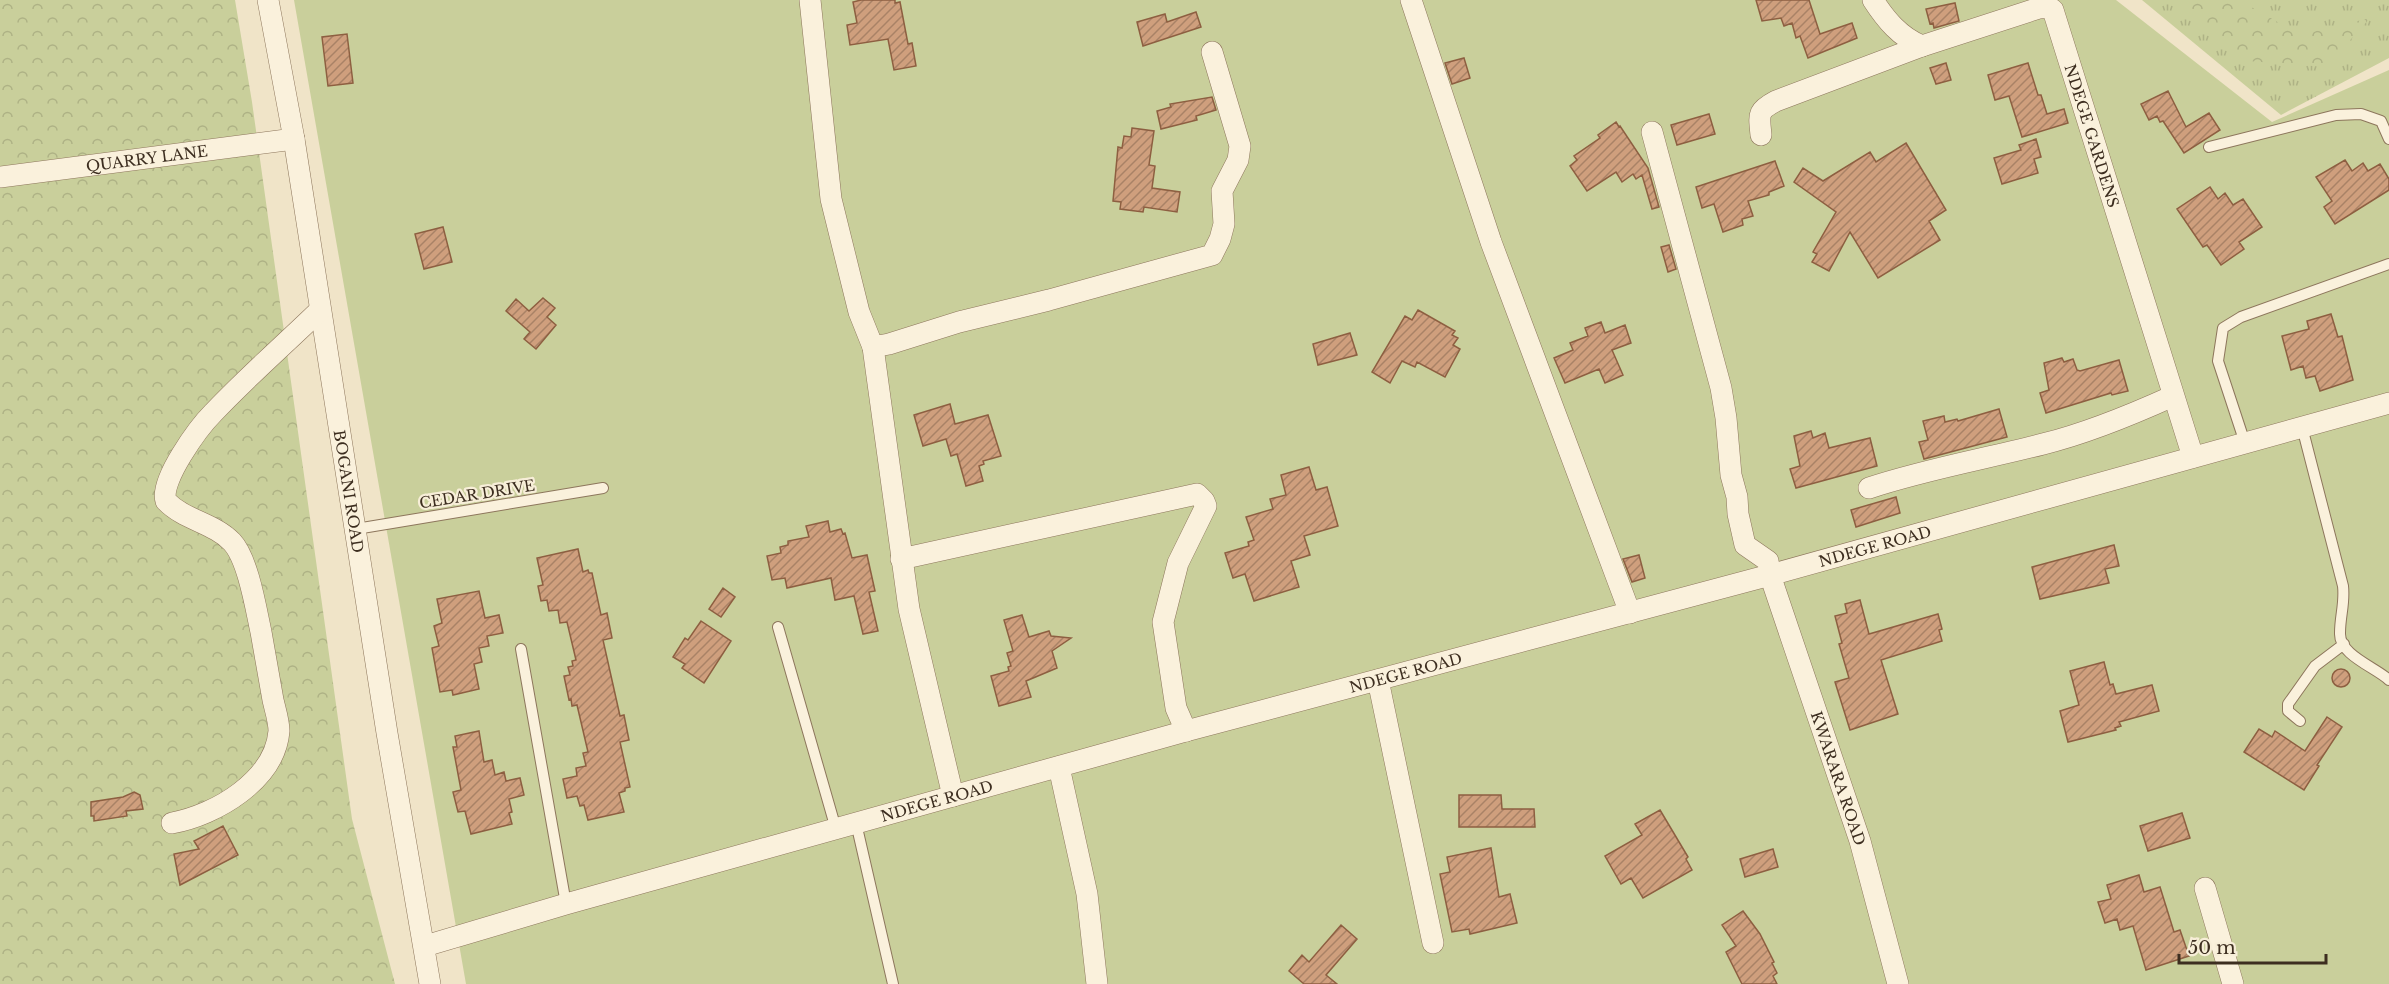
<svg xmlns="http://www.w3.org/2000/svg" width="2389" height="984" viewBox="0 0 2389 984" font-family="'Libre Baskerville',serif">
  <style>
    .grass { fill: url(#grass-tufts) }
    .forest { fill: url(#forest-crowns) }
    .garden { fill: #c9cf9b }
    .building { fill: url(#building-hatch); stroke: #8d5f41; stroke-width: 1.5 }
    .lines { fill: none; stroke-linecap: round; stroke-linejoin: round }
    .service-casing { stroke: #8d765c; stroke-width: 12 }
    .minor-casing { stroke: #8d765c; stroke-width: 22 }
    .service { stroke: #faf1dc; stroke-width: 10 }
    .minor { stroke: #faf1dc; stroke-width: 21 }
    .labels { text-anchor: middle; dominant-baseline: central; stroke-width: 4.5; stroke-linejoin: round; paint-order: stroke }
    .street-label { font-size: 15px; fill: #3d2e20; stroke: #f7eed8 }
  </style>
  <defs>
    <pattern id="grass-tufts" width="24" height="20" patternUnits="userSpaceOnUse" patternTransform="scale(1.5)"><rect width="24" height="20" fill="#c9cf9b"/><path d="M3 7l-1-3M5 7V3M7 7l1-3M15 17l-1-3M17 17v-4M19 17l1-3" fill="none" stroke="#aeb285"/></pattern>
    <pattern id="forest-crowns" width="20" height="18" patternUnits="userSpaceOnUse" patternTransform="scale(1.5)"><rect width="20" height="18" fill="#c9cf9b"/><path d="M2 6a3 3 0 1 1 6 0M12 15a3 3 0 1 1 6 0" fill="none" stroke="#aeb285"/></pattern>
    <pattern id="building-hatch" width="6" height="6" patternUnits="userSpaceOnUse" patternTransform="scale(1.5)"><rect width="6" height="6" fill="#cf9f7d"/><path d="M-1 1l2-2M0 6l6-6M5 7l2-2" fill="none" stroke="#a98266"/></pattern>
  </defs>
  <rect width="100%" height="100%" fill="#f0e4c8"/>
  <path class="grass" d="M2142,0H2389V58L2281,115Z"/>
  <path class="forest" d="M0,0H235L252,102L352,819L395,984H0Z
    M2183,0H2239L2300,35L2370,18L2326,67L2248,61Z"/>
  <path class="garden" d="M294,0H2116L2272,122L2389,70V984H466Z"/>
  <path class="building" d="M861,0H895V3L900,2L908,44L912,43L916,66L894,70L888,39L850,45L847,25L857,23L853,2Z
    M1756,0H1809L1820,34L1852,23L1857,38L1808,58L1800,36L1796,38L1792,23L1784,26L1781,18L1762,21Z
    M1955,3L1959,21L1934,28L1933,23L1930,24L1926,9Z
    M1196,12L1201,27L1143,46L1137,22L1165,14L1167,22Z
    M347,34L353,83L328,86L322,37Z
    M1464,58L1470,78L1452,84L1445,63Z
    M1946,63L1951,80L1936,84L1930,68Z
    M2028,63L2038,95H2041L2047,114L2064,109L2068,123L2022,137L2009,96L1995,100L1988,75Z
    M2168,91L2186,127L2209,113L2220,130L2184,153L2163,121L2160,122L2157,116L2149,120L2141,104Z
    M1212,97L1216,110L1196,116L1197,120L1161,129L1157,111L1171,107L1170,104Z
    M1709,114L1715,134L1677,145L1671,125Z
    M1616,122L1619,127L1620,126L1648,168L1659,207L1652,209L1642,175L1636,179L1633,174L1622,182L1616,172L1587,191L1570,166L1577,160L1574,156L1600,138L1598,135Z
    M1132,128L1154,131L1149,165L1155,166L1152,188L1180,192L1177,212L1144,207L1143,212L1120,209L1121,202L1113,201L1118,147L1122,148L1124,136L1131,137Z
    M2036,139L2041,157L2034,159L2038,173L2002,184L1994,158L2021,150L2019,145Z
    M1906,143L1946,210L1929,221L1940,240L1878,278L1850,232L1829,271L1812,262L1817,254L1813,252L1836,212L1794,182L1803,168L1823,181L1870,152L1876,162Z
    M2345,160L2352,171L2363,163L2368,171L2380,164L2389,179V190L2335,224L2324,207L2332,201L2316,177Z
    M1775,161L1784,186L1769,192V195L1748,201L1753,216L1742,219L1743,225L1723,232L1714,204L1702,208L1696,187Z
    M2210,187L2218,199L2225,193L2233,205L2243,199L2262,227L2239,242L2244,249L2221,265L2207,245L2203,247L2177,209Z
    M443,227L452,262L424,269L415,234Z
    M1669,245L1676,269L1668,272L1661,247Z
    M543,298L555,308L547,317L556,325L536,349L524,339L530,332L506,311L516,299L529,311Z
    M1418,310L1455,331L1452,335L1458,338L1453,345L1460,349L1445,377L1417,362L1415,367L1402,361L1390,383L1372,372L1405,316L1412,320Z
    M2331,314L2338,337L2342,336L2353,380L2320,391L2315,376L2306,378L2303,366L2291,370L2282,336L2309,329L2307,321Z
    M1601,322L1605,333L1625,325L1631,343L1612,350L1623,375L1605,383L1599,369L1565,383L1554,358L1573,350L1570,343L1588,336L1585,328Z
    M1350,333L1357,355L1318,365L1313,344Z
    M2062,358L2064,362L2073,359L2077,370L2080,371L2119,360L2128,391L2112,395L2111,393L2046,413L2040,393L2049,390L2044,363Z
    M950,404L955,424L988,415L1001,456L983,461L984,464L979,466L983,481L966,486L957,454L951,456L946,439L923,446L914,415Z
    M1999,409L2007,437L1924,459L1919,442L1928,440L1923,421L1944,416L1945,422L1957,419L1958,421Z
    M1811,431L1813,438L1825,433L1829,448L1870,438L1877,466L1796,488L1790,469L1800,466L1794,436Z
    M1309,467L1316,490L1327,487L1338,526L1304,536L1310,555L1291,561L1299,587L1254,601L1245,574L1233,578L1225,553L1249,546L1248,542L1254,540L1246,517L1273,509L1270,499L1286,495L1281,475Z
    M1896,497L1900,513L1856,527L1851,510Z
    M828,521L830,532L841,529L843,534L845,533L852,558L867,555L875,591L869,592L878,631L863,634L854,596L835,600L831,578L787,588L785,578L772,580L767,556L781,553L780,547L788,545V541L809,537L806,526Z
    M2114,545L2119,566L2105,569L2109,583L2040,599L2032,567Z
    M578,549L583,572L588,570L589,573H592L601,615L607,613L612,638L603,640L620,716L624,715L629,740L620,742L630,787L625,788V791L619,793L624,812L588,820L584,805L580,806L577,796L567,798L563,779L577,776L576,768L586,766L583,753L588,752L577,705L572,706L571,699L569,700L564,676L570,675L568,667L573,666L572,661L576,660L567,622L560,623L558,610L549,611L547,600L541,601L538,586L543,585L537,558Z
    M1639,555L1645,578L1632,582L1623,559Z
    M723,588L735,597L721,617L709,609Z
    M479,591L485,618L499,615L503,633L487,636L489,646L479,648L482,662L474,664L479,689L453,695L452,690L440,692L432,648L439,646L434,626L442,623L437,599Z
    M1860,600L1869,634L1938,614L1942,629L1939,630L1942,641L1881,660L1898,714L1850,730L1835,682L1849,678L1839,644L1842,643L1835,616L1847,613L1845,604Z
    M1022,615L1029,637L1049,631L1051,636L1071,638L1052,651L1057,668L1026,681L1031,697L999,706L991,676L1009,671L1008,667L1011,666L1007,653L1013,651L1004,620Z
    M701,621L731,641L704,683L682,668L685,664L673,657L685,638L688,640Z
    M2104,662L2110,685L2113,684L2116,694L2152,685L2159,711L2119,722L2121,726L2115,728L2116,730L2068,742L2060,711L2079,705L2070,671Z
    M2332 678a9 9 0 1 1 18 0a9 9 0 1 1-18 0Z
    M2327,717L2342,727L2317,765L2319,766L2304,790L2244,752L2259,729L2272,737L2275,731L2305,751Z
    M479,731L484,762L492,760L495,775L504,772L506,781L520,778L524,795L509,799L512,812L509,813L512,824L471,834L465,811L458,812L453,792L461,790L453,747H457L455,736Z
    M134,792L140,795L143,809L126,811L127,816L94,821V816H91V802L123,797Z
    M1459,795H1501L1502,809H1534L1535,827H1459Z
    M1660,810L1688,857L1686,859L1692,870L1643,898L1631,878L1621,884L1605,856L1642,835L1635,824Z
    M2182,813L2190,838L2148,851L2140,826Z
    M223,826L238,855L180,885L174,854L199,849L194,841Z
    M1491,848L1499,897L1510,894L1517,923L1470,934L1469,929L1452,932L1440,874L1450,872L1447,857Z
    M1773,849L1778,867L1745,877L1740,859Z
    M2139,875L2144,892L2160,887L2174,932L2180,930L2189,956L2146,970L2133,926L2120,930L2117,919L2105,923L2098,902L2111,899L2107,885Z
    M1743,911L1760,934L1774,962L1772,963L1777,973L1773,976L1777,984H1742L1726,952L1736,946L1722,925Z
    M1341,925L1357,939L1326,975L1337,984H1304L1289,971L1302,955L1309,962Z"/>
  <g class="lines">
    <g class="service-casing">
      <path id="service" d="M2209,147L2336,115L2361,114L2381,121L2389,139
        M2302,427L2343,586C2345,603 2340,616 2340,633C2339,655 2375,667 2389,680
        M2245,443L2218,361L2223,328L2241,317L2389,264
        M356,529L603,488
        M778,627L836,829
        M521,649L566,904
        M2300,721L2288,711V704L2315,666L2344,644
        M856,823L893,984"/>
    </g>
    <g class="minor-casing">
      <g id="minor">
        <path id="s1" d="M268,0L294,139L387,733L430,984"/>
        <path d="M810,0L831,199L859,312L873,347L889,344L959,322L1049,300L1212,255L1220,239L1224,224L1222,191L1238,160L1240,146L1212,52"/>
        <path d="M1411,0L1491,242L1630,613"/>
        <path id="s2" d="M1873,0C1886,20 1900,37 1922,46L2039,8L2049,7L2053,10L2193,457"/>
        <path id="s3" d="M1652,132L1721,388L1726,418L1731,475L1737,497L1738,514L1745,545L1768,561L1770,575L1860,841L1898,984"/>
        <path d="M1761,135C1759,114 1757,111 1776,101L1922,46"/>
        <path id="s4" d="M0,177L294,139"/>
        <path d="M873,347L909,609L953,796"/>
        <path d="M1869,488C1926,469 1985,459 2043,444C2088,433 2131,415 2173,396"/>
        <path d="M901,559L1197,494L1204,501L1206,506L1178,563L1163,622L1176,708L1186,731"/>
        <path d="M1378,680L1433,943"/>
        <path d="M1059,767L1087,894L1097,984"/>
        <path d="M172,823C216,815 275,780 279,731C279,721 275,709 273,700C269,677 265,655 261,632C256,609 248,559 232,542C214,523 184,520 166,501C159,481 199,427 213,413C247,377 285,344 320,310"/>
        <path d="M2205,888L2233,984"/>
        <path id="s5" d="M425,946L566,904L1186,731L1770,575L2389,403"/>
      </g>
    </g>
    <use href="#service" class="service"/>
    <use href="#minor" class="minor"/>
  </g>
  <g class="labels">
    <g class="street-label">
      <text stroke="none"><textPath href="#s2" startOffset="338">NDEGE GARDENS</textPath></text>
      <text stroke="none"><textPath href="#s4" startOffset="148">QUARRY LANE</textPath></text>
      <text stroke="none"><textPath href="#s1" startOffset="498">BOGANI ROAD</textPath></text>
      <text transform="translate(477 494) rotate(-9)">CEDAR DRIVE</text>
      <text stroke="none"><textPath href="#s5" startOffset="1504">NDEGE ROAD</textPath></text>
      <text stroke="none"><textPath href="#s5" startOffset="1018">NDEGE ROAD</textPath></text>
      <text stroke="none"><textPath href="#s3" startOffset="681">KWARARA ROAD</textPath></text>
      <text stroke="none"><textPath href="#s5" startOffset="532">NDEGE ROAD</textPath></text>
    </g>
  </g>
  <path d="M2179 954v9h147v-9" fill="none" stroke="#3d2e20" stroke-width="3"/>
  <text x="2188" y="954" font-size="18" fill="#3d2e20" stroke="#f7eed8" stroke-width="4.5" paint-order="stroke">50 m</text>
</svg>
